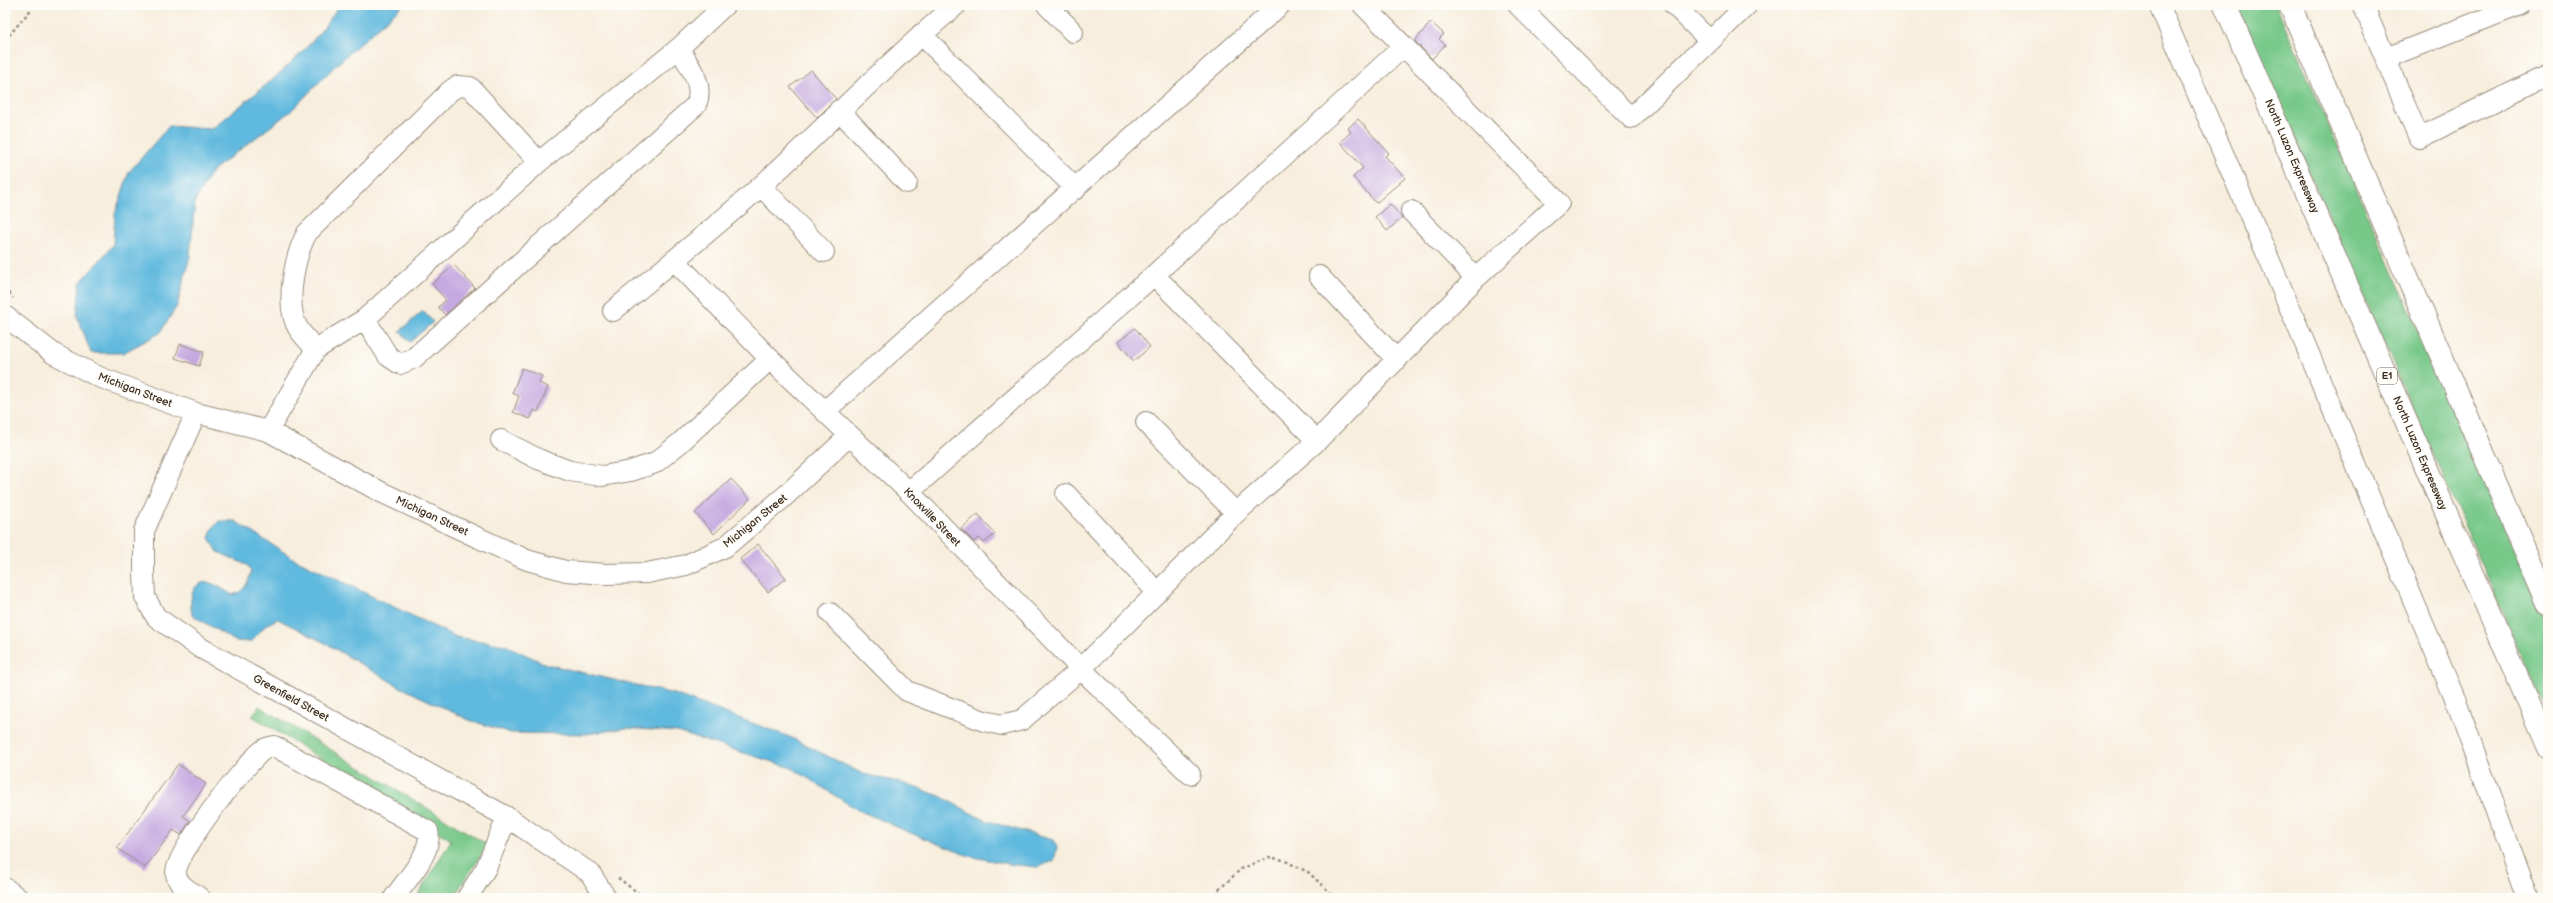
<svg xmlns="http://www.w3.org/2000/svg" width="2553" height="903" viewBox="0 0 2553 903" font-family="'Balsamiq Sans',sans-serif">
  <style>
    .green { fill: #77c889; stroke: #597954 }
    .water { fill: #60b9de; stroke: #4e727e }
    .building { fill: #c5a9e0 }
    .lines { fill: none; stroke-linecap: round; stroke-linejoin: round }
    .minor-casing { stroke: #998c7e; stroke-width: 22 }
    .highway-casing { stroke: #998c7e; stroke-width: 24 }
    .path { stroke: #998c7e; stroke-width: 2.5; stroke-dasharray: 3 3; stroke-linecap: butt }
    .minor { stroke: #fff; stroke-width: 20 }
    .highway { stroke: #fff; stroke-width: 22 }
    .labels { text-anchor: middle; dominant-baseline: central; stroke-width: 3; stroke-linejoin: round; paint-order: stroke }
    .shield { fill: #fdfcf7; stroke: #75695f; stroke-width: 1 }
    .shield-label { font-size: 10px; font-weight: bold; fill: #3b2a1e }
    .street-label { font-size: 11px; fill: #3b2a1e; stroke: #fdfcf7 }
  </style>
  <rect width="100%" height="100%" fill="#fdfcf7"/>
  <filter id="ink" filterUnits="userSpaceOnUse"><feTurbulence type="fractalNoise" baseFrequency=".025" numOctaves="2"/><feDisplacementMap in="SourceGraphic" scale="8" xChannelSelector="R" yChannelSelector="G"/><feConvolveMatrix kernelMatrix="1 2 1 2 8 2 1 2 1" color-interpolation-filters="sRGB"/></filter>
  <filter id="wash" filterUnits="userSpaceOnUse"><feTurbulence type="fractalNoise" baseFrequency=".012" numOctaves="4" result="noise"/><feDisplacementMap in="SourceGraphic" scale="16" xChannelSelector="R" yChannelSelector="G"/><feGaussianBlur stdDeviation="0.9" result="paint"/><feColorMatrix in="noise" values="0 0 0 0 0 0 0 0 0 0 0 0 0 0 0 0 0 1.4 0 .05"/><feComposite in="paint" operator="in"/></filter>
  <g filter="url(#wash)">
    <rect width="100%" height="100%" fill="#f7eedd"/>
    <path class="green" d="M2236,5H2276L2548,625V716Z
      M259,706L488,845L453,898H416L451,840L252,716Z"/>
    <path class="water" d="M339,5H403L335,66L291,111L212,171L195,201L190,256L177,306L160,333L123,353H91L77,316L80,283L113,245L115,214L129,172L169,126L212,129C258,90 308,57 339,5Z
      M423,311L433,322L410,342L400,331Z
      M219,521H235L293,558L456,637L505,645L546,664L674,694L790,737L863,774L899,782L940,796L984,820L1053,840L1057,847L1054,861L1037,867L1008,864L969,856L908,832L856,809L792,768L677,732L626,728L587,734L511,733L469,720L400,687L325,643L278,619L267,624L250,642L235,641L192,615C189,601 191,579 210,583C218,585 226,592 233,595C245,591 248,583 251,572L247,565L218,552L209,538L212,529Z"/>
    <g id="blocks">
      <path class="building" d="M1431,22L1444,34L1439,39L1445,45L1432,59L1415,41Z
        M811,70L836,99L817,118L790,87Z
        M1358,119L1389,153L1385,156L1405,178L1376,203L1353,177L1363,168L1340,142L1351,132L1348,128Z
        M1390,204L1402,218L1387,231L1375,217Z
        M454,265L475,288L445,315L438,307L446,300L432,284Z
        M1135,328L1150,347L1134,361L1118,342Z
        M180,344L204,352L199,366L175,358Z
        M522,368L542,376L539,383L548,387L538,412L534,410L530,419L513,412L519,396L512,393Z
        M731,479L750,499L714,534L695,513Z
        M978,514L995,534L984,543L979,538L974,542L961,529Z
        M758,544L786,578L768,592L740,559Z
        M178,764L206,784L183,816L190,821L181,835L173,830L145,868L117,848Z"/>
    </g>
  </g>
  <g filter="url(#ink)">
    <use href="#blocks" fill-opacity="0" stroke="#998c7e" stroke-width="1"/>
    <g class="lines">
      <g class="minor-casing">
        <path id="minor" d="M1047,5L1073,32
          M1518,5L1631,118L1747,5
          M1674,5L1709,40
          M2159,5L2272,266L2458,706L2527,898
          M2363,5L2419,138L2548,75
          M921,34L1076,189
          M2386,58L2520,5
          M839,110L907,183
          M761,186L824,252
          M1411,211L1476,278
          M674,260L770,359L909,492L1081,669L1190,774
          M1154,275L1317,441
          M1319,276L1397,360
          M613,311C662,270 713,229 761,186C827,126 888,62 956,5
          M5,316L54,354L99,377L196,413L268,431L381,492L470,534L527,560L566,571L606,574L647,573L686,565L725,547L784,497L849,436
          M365,319L388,356L400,364L414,358L696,105C705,84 689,66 679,48
          M316,349C310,343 303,336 298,328C284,305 295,255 307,233L450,91L457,86L470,87L539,162
          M825,411L1280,5
          M196,413L144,531V572L145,597L156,617L199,647L507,817L590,873L606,898
          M1146,422L1236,513
          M268,431L316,349L365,319L539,162L679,48L725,5
          M501,440L538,459L570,471L602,476L631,471L655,463L681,442L770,359
          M909,492L1154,275L1403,47
          M1066,494L1156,591
          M830,613L907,691L984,721L1002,725L1022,720L1081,669L1236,513L1317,441L1476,278L1559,203L1363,5
          M5,888L18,898
          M200,898C192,892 176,885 176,873C175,853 245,764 263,750C266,747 271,747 274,746L428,831C433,853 406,880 394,898
          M467,898L486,868L507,817"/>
      </g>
      <g class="highway-casing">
        <path id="highway" d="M2225,5L2548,747
          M2290,5L2548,603"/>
      </g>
      <path class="path" d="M5,40L35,5
        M5,288L13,298
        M618,878L645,898
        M1210,898L1241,869L1269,857L1283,860L1308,872L1336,898"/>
      <use href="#minor" class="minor"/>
      <use href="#highway" class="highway"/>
    </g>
  </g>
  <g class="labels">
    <rect class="shield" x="2377" y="368" width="20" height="16" rx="3"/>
    <g class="shield-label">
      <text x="2387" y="376">E1</text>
    </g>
    <g class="street-label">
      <text transform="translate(2292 156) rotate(67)">North Luzon Expressway</text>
      <text transform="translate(135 390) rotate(21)">Michigan Street</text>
      <text transform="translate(2420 453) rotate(67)">North Luzon Expressway</text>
      <text transform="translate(432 516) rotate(25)">Michigan Street</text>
      <text transform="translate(932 517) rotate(46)">Knoxville Street</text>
      <text transform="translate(755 521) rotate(-39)">Michigan Street</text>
      <text transform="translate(291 698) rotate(29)">Greenfield Street</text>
    </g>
  </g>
  <rect width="2553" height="903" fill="none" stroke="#fdfcf7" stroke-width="20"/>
</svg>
